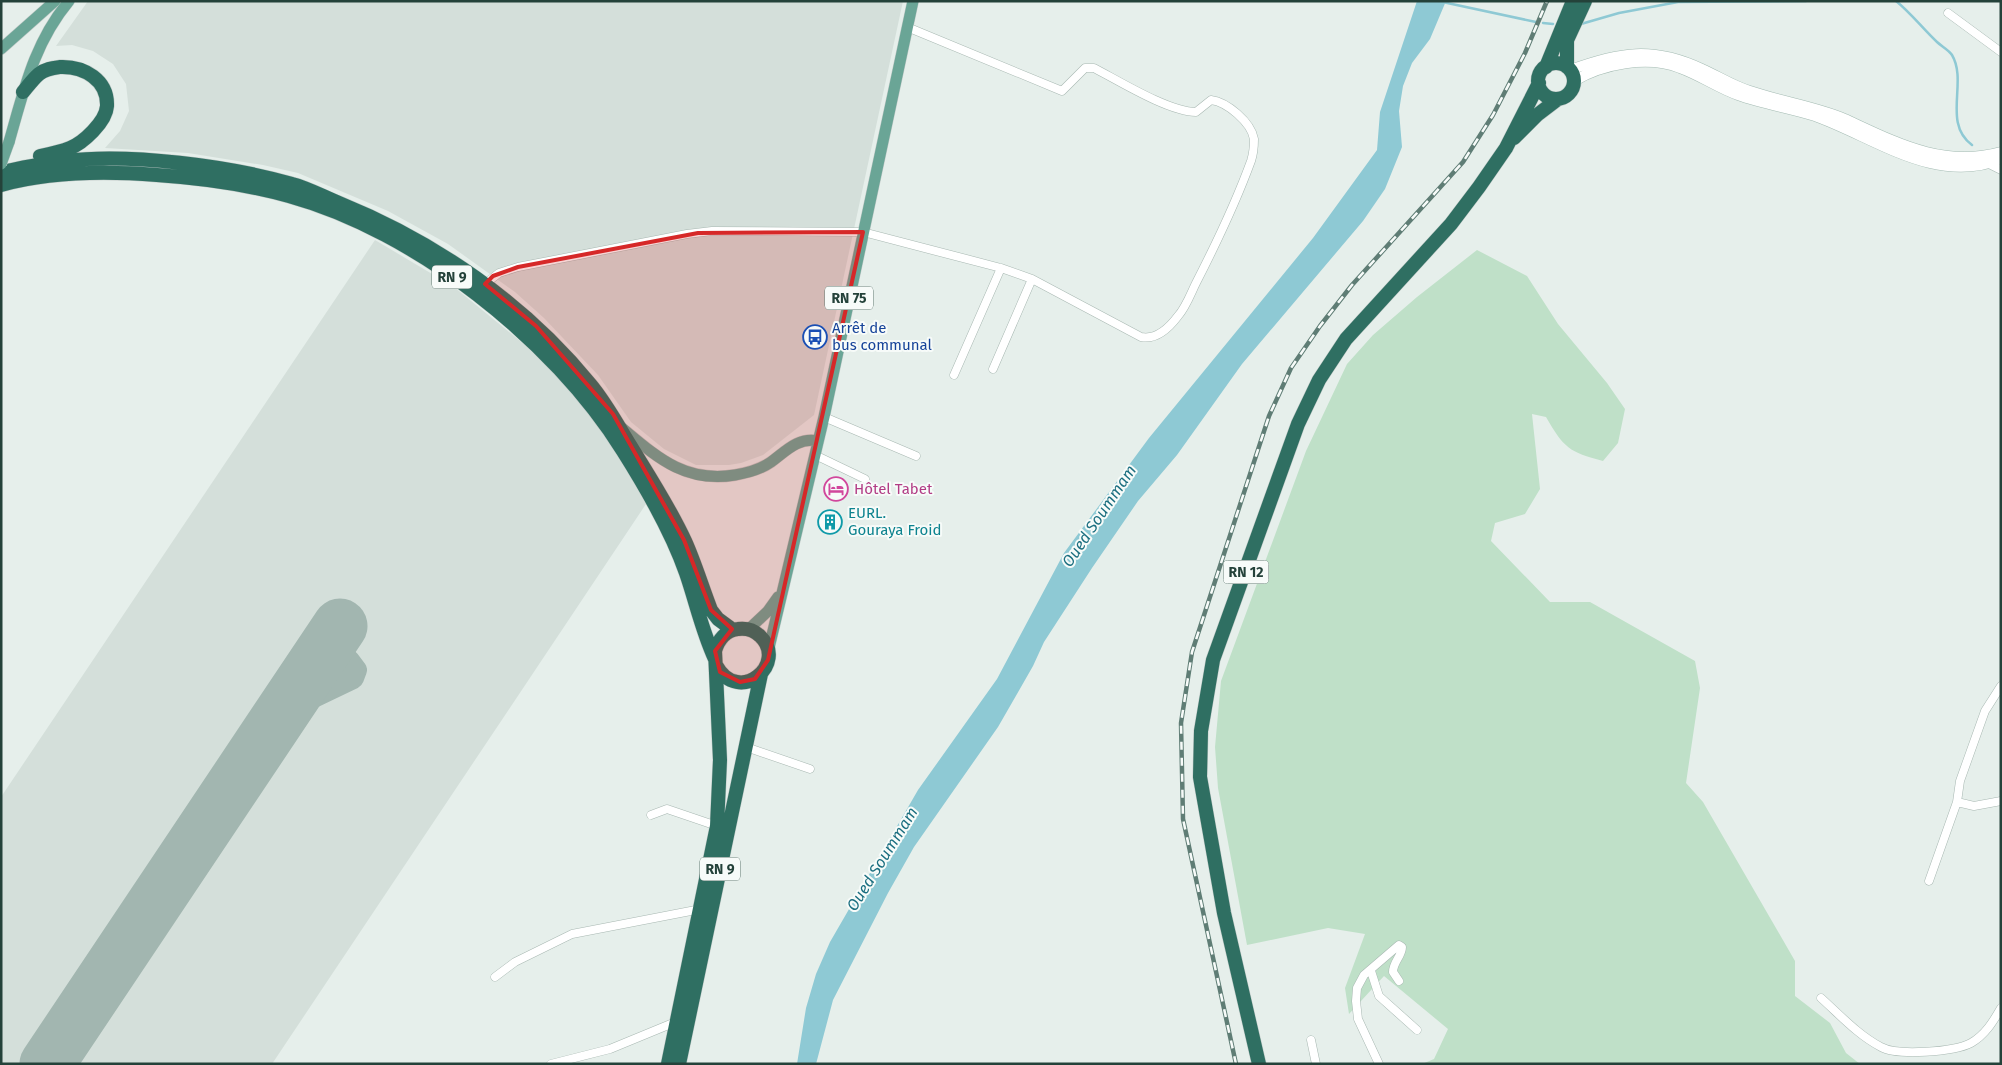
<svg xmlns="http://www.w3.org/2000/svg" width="2002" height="1065" viewBox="0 0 2002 1065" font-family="'Fira Sans',sans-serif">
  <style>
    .built { fill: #d4dfda }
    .green { fill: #bfe0c8 }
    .water { fill: #8ec9d4 }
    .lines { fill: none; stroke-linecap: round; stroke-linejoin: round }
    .stream { stroke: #8ec9d4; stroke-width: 2.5 }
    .taxiway { stroke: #a2b6b0; stroke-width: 22 }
    .runway { stroke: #a2b6b0; stroke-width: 55 }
    .street-casing { stroke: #a8b8b2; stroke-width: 9 }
    .secondary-casing { stroke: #a4bbb3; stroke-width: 11 }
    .primary-casing { stroke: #c2cac8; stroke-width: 12 }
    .highway-casing { stroke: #c2cac8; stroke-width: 15 }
    .street { stroke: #fff; stroke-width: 8 }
    .secondary { stroke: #fff; stroke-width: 10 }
    .primary { stroke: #6aa596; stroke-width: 11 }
    .highway { stroke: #2f6f62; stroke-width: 14 }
    .rail-casing { stroke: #5f7d75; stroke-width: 4.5 }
    .rail { stroke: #f7fbf9; stroke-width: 2.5; stroke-dasharray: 8; stroke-linecap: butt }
    .primary-bridge-casing { stroke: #c2cac8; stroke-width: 12; stroke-linecap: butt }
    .primary-bridge { stroke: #6aa596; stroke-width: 11 }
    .marked { fill: #d62828; fill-opacity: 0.2; stroke: #d62828; stroke-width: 4; stroke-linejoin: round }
    .labels { text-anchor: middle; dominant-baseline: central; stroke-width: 4; stroke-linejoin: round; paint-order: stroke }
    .shield { fill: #f7fbf9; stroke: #637a73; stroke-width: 1 }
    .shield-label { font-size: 14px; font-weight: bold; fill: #24423a }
    .transit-label { font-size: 15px; fill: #164399; stroke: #f7fbf9; text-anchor: start }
    .hotel-label { font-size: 15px; fill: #b23c85; stroke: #f7fbf9; text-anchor: start }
    .culture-label { font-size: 15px; fill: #0d838f; stroke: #f7fbf9; text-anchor: start }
    .water-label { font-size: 16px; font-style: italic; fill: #1c6f80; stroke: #f7fbf9 }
  </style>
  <rect width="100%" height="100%" fill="#e6efeb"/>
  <path class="built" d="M88,1H903L814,415L763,455L741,463L729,465H696L664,449L631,422L598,375L544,318L515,292L448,244L388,211L298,173L263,165L188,153L105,148L120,131L129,111L126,84L113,64L93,51L72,45L56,46Z
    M375,240L454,287L530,349L553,372L593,419L625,466L646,504L272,1064H1V797Z"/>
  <path class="green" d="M1477,250L1527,276L1558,324L1607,383L1625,409L1618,443L1603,461C1569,452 1564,448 1546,417L1532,414L1540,489L1525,514L1495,523L1491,541L1550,602H1590L1695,661L1700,688L1686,783L1703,802L1795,961V996L1830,1023L1846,1053L1860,1064H1422L1434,1059L1448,1029L1384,976L1349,1014L1345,988L1365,934L1328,928L1247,945L1218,788L1215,747L1221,681L1306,451L1347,364L1373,335L1417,297Z"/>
  <path class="water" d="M1417,1H1446L1430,39L1412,63L1403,86L1399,111L1402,147L1385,189L1363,221L1242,364L1177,455L1138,501L1092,568L1044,642L1033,666L998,727L914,847L888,893L833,1000L816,1064H797L806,1008L816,974L830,942L918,790L997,679L1064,553L1149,438L1313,238L1377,150L1380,112Z"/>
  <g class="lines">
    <path class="stream" d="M1438,1L1536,22
      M1896,1C1911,13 1923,29 1937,42C1941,46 1949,50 1952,55C1968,82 1942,123 1972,145
      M1543,23L1553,24
      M1581,24L1619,13L1678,2L1806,1"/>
    <path class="taxiway" d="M282,712L353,678L356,670C348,658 340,650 327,644"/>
    <path class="runway" d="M47,1064L340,626"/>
    <g class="street-casing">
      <path id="street" d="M1948,13L2001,52
        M1989,164L2001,170
        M485,284L499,273L518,267L687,234L712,231L863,232L1001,268L1032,279L1141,337C1156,340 1169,328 1178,316C1186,307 1191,293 1196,283C1216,244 1236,202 1251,161C1253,155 1254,145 1254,139C1251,122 1227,102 1211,100L1196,112C1169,112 1119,81 1094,68H1085L1062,91L907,27
        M993,369L1032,279
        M954,375L1001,268
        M824,417L916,456
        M815,455L865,479
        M746,747L810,769
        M1957,802L1974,806L2001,801
        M651,815L667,809L717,826
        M1929,881L1957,802L1960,781L1985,711L2001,686
        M1371,971L1379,996L1417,1030
        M495,977L515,962L572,934L701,909
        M1821,998C1840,1015 1858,1035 1881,1047C1897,1056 1954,1052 1971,1043C1985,1035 1993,1022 2001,1008
        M1311,1040L1316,1064
        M551,1064L610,1049L678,1021
        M1379,1064L1358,1019L1356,1001L1357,988L1364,975L1399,945L1402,947C1402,956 1393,962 1393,972L1399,981"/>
    </g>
    <g class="secondary-casing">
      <path id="secondary" d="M1570,70C1619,52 1653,46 1702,69C1718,76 1733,86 1750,91C1782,102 1814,106 1845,119C1897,143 1943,168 2001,152
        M1574,81C1602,64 1648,55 1680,68C1700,75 1718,88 1738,95C1763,104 1790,108 1815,116C1874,137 1936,186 2001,159"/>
    </g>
    <g class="primary-casing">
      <path id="primary" d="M1,49L55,1
        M9,142C24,90 34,43 69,1
        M622,428C658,458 685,483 735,475C747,473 761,469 771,462C786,451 798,437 818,441
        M749,629L768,611L778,597
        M768,652L824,417L913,1"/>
    </g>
    <g class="highway-casing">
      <path id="highway" d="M1538 81a18 18 0 1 1 36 0a18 18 0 1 1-36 0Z
        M1546,67L1573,1
        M1567,67V40L1585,1
        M23,92C28,86 33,79 39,74C45,69 53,68 60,67C84,66 108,80 107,106C106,122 83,143 70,148C60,152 50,154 40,156
        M1514,138L1537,115L1558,99
        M1,172C22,168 43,163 65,161C130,153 229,166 292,184C308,188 324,197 339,203C435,242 524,303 590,384C606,403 617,424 630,445C649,476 670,508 685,541C695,563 702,587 711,610L718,619L733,630
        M1,185C51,171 106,171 157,175C201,178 246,184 289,196C416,231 553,339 623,451C647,489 671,530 686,573C696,602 702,631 715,659
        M668,1064L717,826L720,760L715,651C718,640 726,630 738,629C746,628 754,630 760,636C789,663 739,707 716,665
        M679,1064L761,674
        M1259,1064L1224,913L1200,777L1201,731L1213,660L1298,424L1319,380L1346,339L1451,224L1479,187L1506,148L1539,83"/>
    </g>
    <use href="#street" class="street"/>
    <use href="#secondary" class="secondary"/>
    <use href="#primary" class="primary"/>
    <use href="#highway" class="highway"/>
    <g class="rail-casing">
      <path id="rail" d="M1236,1064L1183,819L1181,723L1192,652L1269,416L1291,368L1320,326L1352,285L1463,162L1493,115L1525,53L1547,1"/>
    </g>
    <use href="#rail" class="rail"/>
    <g class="primary-bridge-casing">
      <path id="primary-bridge" d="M1,164L9,142"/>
    </g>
    <use href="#primary-bridge" class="primary-bridge"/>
  </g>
  <path class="marked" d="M863,232L768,660L755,679L740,682L720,672L715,651L732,629L711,610L684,540L613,414L536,326L485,284L493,276L518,267L698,233Z"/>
  <defs>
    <g id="bus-ring" transform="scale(1.25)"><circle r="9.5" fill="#f7fbf9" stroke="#1a4fb4" stroke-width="1.5"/><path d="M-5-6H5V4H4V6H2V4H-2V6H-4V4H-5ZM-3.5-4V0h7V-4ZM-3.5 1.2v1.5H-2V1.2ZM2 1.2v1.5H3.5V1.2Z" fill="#1a4fb4"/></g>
    <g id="hotel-ring" transform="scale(1.25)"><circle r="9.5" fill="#f7fbf9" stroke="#d1479c" stroke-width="1.5"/><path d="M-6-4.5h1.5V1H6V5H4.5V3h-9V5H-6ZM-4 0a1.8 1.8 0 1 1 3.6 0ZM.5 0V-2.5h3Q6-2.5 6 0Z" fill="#d1479c"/></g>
    <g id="building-ring" transform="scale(1.25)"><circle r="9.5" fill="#f7fbf9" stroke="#0f9aa8" stroke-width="1.5"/><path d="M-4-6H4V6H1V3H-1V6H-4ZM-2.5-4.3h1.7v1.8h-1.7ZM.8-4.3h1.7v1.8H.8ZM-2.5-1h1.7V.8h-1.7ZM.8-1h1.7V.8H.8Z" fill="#0f9aa8"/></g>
  </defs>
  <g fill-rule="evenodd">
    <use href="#bus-ring" x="815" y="337"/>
    <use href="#hotel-ring" x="836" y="489"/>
    <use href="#building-ring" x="830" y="522"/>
  </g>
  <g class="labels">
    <g class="shield">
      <rect x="432" y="265.5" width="40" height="23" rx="4"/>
      <rect x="825" y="286.5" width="48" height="23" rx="4"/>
      <rect x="1223.5" y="560.5" width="45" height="23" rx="4"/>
      <rect x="700" y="857.5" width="40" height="23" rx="4"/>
    </g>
    <g class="shield-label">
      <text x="452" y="277">RN 9</text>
      <text x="849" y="298">RN 75</text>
      <text x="1246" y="572">RN 12</text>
      <text x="720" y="869">RN 9</text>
    </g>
    <g class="transit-label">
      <text x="832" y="328">Arrêt de<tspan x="832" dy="17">bus communal</tspan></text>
    </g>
    <g class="hotel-label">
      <text x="854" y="489">Hôtel Tabet</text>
    </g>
    <g class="culture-label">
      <text x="848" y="513">EURL.<tspan x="848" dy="17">Gouraya Froid</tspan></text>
    </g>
    <g class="water-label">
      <text transform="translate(1099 516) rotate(-56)">Oued Soummam</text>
      <text transform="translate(882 859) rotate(-58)">Oued Soummam</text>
    </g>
  </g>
  <rect width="2002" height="1065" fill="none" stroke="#24423a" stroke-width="5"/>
</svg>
